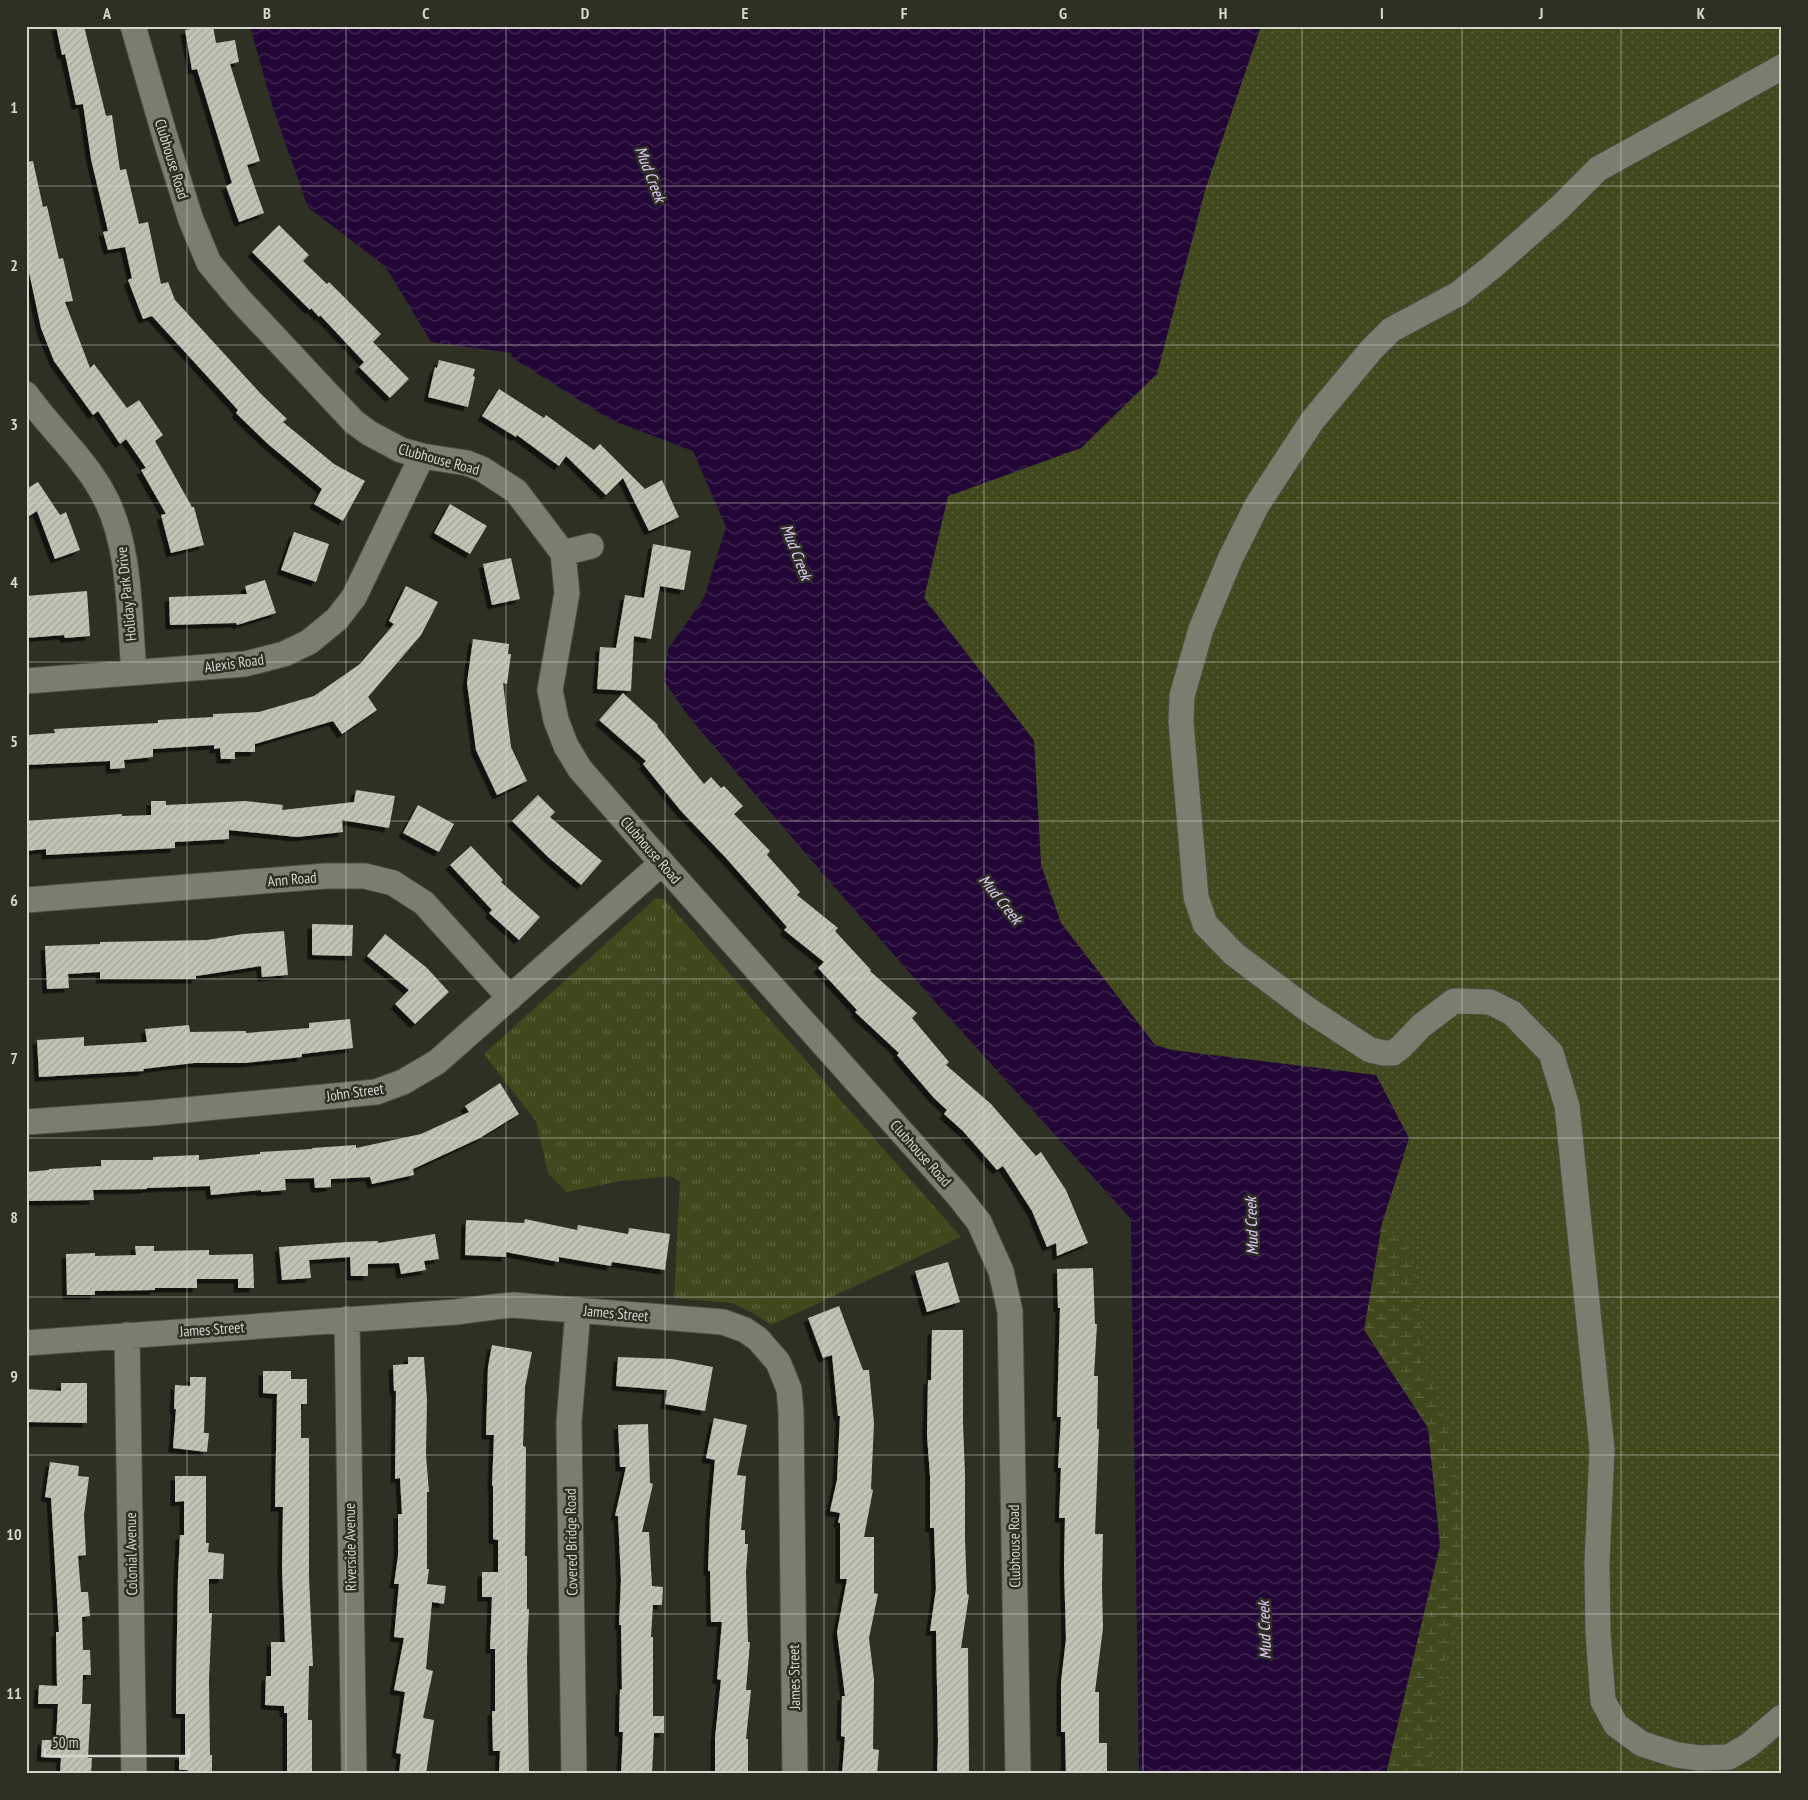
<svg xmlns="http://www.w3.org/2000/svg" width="1808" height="1800" viewBox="0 0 1808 1800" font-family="'PT Sans Narrow',sans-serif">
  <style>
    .grass { fill: url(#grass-dots) }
    .wetland { fill: url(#wetland-marsh) }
    .park { fill: url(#park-tufts) }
    .water { fill: url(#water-waves) }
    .building { fill: url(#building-hatch); filter: url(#shadow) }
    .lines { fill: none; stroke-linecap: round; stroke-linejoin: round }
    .minor-casing { stroke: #4b4d42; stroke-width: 27 }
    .minor { stroke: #7b7e6f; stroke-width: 25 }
    .grid { fill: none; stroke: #d5d6ce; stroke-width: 1; stroke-opacity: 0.55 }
    .labels { text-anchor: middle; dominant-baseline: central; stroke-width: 5; stroke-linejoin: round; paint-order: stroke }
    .street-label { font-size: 15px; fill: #d5d6ce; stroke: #2d3023 }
    .water-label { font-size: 16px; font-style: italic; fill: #e5ceff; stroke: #2d3023 }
    .neatline { fill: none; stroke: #d5d6ce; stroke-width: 2 }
    .grid-label { font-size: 16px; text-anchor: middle; font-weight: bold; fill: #d5d6ce }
  </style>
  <defs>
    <pattern id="grass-dots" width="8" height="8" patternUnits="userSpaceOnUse" patternTransform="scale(1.25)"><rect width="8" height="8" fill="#42481e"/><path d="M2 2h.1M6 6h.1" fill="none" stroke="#5c623e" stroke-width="1.8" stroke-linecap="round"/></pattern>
    <pattern id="wetland-marsh" width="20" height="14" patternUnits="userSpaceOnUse" patternTransform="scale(1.25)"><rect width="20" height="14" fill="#42481e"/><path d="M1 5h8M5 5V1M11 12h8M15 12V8" fill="none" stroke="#5c623e"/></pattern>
    <pattern id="park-tufts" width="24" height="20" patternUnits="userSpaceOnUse" patternTransform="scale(1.25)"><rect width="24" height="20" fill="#42481e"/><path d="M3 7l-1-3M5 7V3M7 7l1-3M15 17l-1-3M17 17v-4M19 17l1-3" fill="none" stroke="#5c623e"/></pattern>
    <pattern id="water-waves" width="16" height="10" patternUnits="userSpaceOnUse" patternTransform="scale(1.25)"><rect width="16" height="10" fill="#220636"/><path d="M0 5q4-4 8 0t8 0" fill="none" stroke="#412a52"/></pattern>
    <pattern id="building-hatch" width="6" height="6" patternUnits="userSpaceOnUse" patternTransform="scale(1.25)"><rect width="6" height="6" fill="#c2c5b5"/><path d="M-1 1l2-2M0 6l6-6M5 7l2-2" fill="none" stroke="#a2a497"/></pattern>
    <filter id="shadow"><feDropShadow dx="-4.5" dy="4.5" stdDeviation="0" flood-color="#0009"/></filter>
  </defs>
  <rect width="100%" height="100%" fill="#2d3023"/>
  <path class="grass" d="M1261,26H1782V1774H1386L1440,1545L1382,1223L1409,1138L1155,1045L1061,923L1041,865L1034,740L924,598L948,496L1081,448L1206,187Z"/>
  <path class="wetland" d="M1382,1223L1405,1244L1415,1271L1426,1368L1446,1424L1466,1528L1461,1616L1446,1657L1430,1765L1427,1774H1386L1440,1545L1428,1428L1364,1330Z"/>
  <path class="park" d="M656,898L664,899L961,1237L771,1325L753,1313L732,1303L674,1298L680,1182L671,1176L621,1181L567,1192L548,1173L536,1121L484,1054Z"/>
  <path class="water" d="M250,26H1261L1206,187L1157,374L1081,448L948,496L924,598L1034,741L1041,865L1061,923L1155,1045L1172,1050L1376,1075L1409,1138L1382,1223L1364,1330L1428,1428L1440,1545L1386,1774H1139L1131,1219L938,1005L825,876L689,717L664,681L668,649L704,598L726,527L693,451L609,419L511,357L512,353L431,342L386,267L308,207L273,108Z"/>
  <path class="building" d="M56,26H84L106,116L112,115L120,170L126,169L139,224L148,222L161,284L168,282L175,300L261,394L287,419L283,422L334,464L365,481L343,521L314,504L322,489L268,444L236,413L238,410L152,316L143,319L128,280L132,278L125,247L108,250L103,232L108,231L91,159L83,104L76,105L65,54L62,55Z
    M207,26H213L216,43L235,40L239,62L230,64L260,161L247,165L264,213L239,222L226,186L232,183L197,69L192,70L185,30Z
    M33,161L43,207L47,206L59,259L63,258L73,301L65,302L90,368L94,364L127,408L139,400L163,435L155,441L192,507H194L204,545L171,553L161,515L166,514L141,470L146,468L126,439L120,444L98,411L93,415L54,361L41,328L26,258V162Z
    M279,225L309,255L303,261L327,284L329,282L381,334L373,342L409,379L390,398L359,367L364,362L320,315L319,317L311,308L310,310L252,252Z
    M439,360L475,369L473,376L475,377L468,407L428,397L435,367L437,368Z
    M499,389L544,418L546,415L594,450L600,444L645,489L662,480L679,517L649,531L623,478L606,495L566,456L559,466L517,435L516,437L482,416Z
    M38,482L60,515L66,512L80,550L55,559L37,511L26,518V489Z
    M450,504L487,526L470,554L434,533Z
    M294,532L329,544L316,582L281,570Z
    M653,544L691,551L684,590L660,586L651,639L634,636L631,691L597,689L600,647L616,648L625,595L644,598Z
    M511,558L520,599L492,605L483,564Z
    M265,580L276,613L237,625L236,623L170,625L169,597L247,594L245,586Z
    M406,586L438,602L421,635L368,697L377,710L342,734L333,721L255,744V752H235V759H221L220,748L214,749V745L153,749V757L124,760L125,768L110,769V761L26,765V735L55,733L54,729L158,723V720L213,717V714L259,712L314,696L360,664L394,624L389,621Z
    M87,591L90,636L65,638L64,635L26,638V596Z
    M473,639L509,644L508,654H511L507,684L503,683L511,747L527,781L497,795L476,750L467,683Z
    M623,693L658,725L657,726L704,784L711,777L721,788L724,786L743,806L734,814L770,851L767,855L800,892L797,895L838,928L835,931L871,970L870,971L917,1013L912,1018L949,1062L946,1065L991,1104L1036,1156L1041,1152L1066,1190L1088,1243L1057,1256L1056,1243L1047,1247L1032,1211L1003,1166L997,1170L963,1131L944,1114L947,1110L934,1098L897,1055L899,1053L855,1012L857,1010L818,968L824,962L784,930L787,927L726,858L681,811L643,764L646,761L599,720Z
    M356,790L395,796L389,828L342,820L343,832L297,837L229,830V839L175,842V848L46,855V849L26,851V821L122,814V816L151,815V801H166V805L245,801L283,805L282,810L354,802Z
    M538,795L555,812L550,817L602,861L581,885L548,857L512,821Z
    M418,805L454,824L439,852L403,833Z
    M471,846L503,880L501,882L540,917L519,940L489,913L492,910L450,865Z
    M312,924L353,925L352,956L312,955Z
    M284,931L288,975L262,977L261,966L196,976V979H100V972L68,974L69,988L47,989L45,946L100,944V942L207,940L243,934Z
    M385,934L427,968L449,992L415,1024L395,1004L409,990L367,956Z
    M350,1019L353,1048L302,1054V1057L244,1063H194L143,1069L144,1071L39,1077L37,1040L84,1037V1046L147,1042L145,1029L189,1025L190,1032L246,1031V1033L309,1028V1023Z
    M500,1083L519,1114L480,1138L413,1169L414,1175L372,1184L370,1177L331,1179V1187L315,1188L314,1178L285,1179L286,1190L261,1192V1190L211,1195L210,1186L147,1188V1189L93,1190L94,1200L26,1201V1172L49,1170V1169L101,1166V1160H153V1157L199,1155V1160L260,1154V1152L312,1149V1148L356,1145V1148L421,1134L469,1112L465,1106Z
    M525,1219L577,1230L578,1225L628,1234L629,1228L670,1234L665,1270L612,1262L611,1266L559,1257V1262L506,1252V1257L465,1255L466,1220L524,1223Z
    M435,1234L439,1259L424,1261L426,1270L401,1274L399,1263L368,1264V1276H351L350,1257L309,1260L311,1278L282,1280L279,1247L347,1242L378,1241V1243Z
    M135,1246H154V1251L209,1250V1255L253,1254L254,1288H238V1279H197V1288H155V1290L95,1291V1295H67L66,1254L95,1253V1256L136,1255Z
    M948,1262L960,1302L927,1312L915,1271Z
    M1093,1268L1095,1324H1097L1094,1376H1098L1097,1429H1099L1095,1534H1103L1102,1588L1103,1628L1095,1692H1099V1743H1107V1774H1066L1065,1732H1061V1682L1066,1639L1064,1565L1065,1518H1059L1061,1468H1058L1061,1417H1057L1060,1308H1058L1057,1269Z
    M839,1306L863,1370H869L874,1423L871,1489L873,1490L864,1537H874V1593L878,1594L869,1638L874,1679L873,1749L879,1750L877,1774H842L845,1737L841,1736L842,1696H845L837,1632L847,1579H840V1523H838L840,1513L830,1511L837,1480L840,1416H838L832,1355L823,1358L808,1318Z
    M932,1330H963V1424L965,1473V1539L967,1594L969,1595L961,1648H968L969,1774H937L938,1742L936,1631H930L936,1589L934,1528H930V1476L927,1435L928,1380H931Z
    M492,1345L532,1352L525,1387L523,1446L526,1447L525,1556H527V1609H529L527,1658L529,1774H499L500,1751H493L492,1711H495V1649H490L492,1597H482V1572H498V1540L493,1539V1486H492L494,1435H486L488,1367Z
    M408,1357H424L427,1400L426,1455L429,1492H427V1569H429L427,1584L446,1586L444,1604L432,1602L426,1669L433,1671L423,1718L434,1720L426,1774H399L401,1754L396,1753L405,1692L394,1690L404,1638L394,1637L399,1584H394L398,1556V1514H402L400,1478L395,1479L396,1391H394L393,1365L408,1364Z
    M618,1357L672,1359L713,1367L705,1411L665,1404L667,1390L616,1386Z
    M263,1371H291V1379H307V1404H301V1438H309V1578L313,1666H309L308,1720H312V1772H287V1713H284V1706L265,1705L266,1676H271V1642H285L282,1569L283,1507H275L277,1394L263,1393Z
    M190,1377H206L204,1433H209L207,1452L173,1448L176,1409H174L175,1385L190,1386Z
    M61,1383H87V1423L26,1422V1389L61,1391Z
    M714,1418L747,1425L737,1475L746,1476L741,1530H745V1544H748L746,1572L748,1642H750L746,1690H751L746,1739H748V1774H715V1738L721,1680L717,1679L722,1622H711L710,1571H708L710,1516L715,1460L706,1458Z
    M648,1424L650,1483L653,1484L642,1532H649L652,1586L663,1587L662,1605H653L651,1637H653V1716H664V1733H654L652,1774H621L623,1732H619L620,1689L622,1690L621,1625H619L621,1580L618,1516H615L626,1467H620L618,1425Z
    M50,1462L79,1466L78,1476L89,1477L84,1515L86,1555L78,1556L81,1592H88L90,1616L82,1617L83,1650H90L91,1675H83L82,1704H91L88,1758H92L91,1774H60L61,1758L41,1757L42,1740H56L58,1704H38L39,1685L57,1686L56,1632H59L51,1498L45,1497Z
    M175,1476H206V1543H209L208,1552L224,1554L223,1579H209V1613H212L209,1680L210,1755H212V1774H188V1770H179V1755H185V1714H176V1690L178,1576L180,1535H184V1501L175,1502Z"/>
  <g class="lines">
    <g class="minor-casing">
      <path id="minor" d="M133,26L168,147L191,220L209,263L239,299L354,422L369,433L401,450L422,456L467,463L482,469L516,491L563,553L567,593L550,690L556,720L566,746L580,769L662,863L957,1194L979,1222L1001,1271L1010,1311L1018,1774
        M1782,67L1598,169L1559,208L1492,267L1458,294L1391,330L1371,350L1312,421L1257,505L1230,559L1201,629L1182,696L1181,722L1196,897L1205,924L1234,954L1307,1009L1370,1050L1384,1053H1393L1401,1047L1421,1026L1454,1001L1490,1002L1512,1013L1551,1053L1567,1106L1602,1449L1597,1563L1598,1633L1603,1701L1616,1725L1642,1744L1677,1755L1700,1758L1729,1757L1749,1745L1782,1717
        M26,394C49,427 81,455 101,490C131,540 129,615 134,672
        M563,553L591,546
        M26,681L245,664L284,654L309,642L337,619L354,597L422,456
        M26,900L326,876H365L393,883L424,903L510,998
        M26,1122L153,1113L376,1092L403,1082L437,1062L662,863
        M347,1319L354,1774
        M127,1335L134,1774
        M26,1343L456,1312L493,1307L513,1305L723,1322L745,1330L758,1339L778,1362L789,1389L791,1411L795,1774
        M574,1774L569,1422L578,1310"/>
    </g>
    <use href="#minor" class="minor"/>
  </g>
  <path class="grid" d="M187,26V1774M346,26V1774M506,26V1774M665,26V1774M824,26V1774M984,26V1774M1143,26V1774M1302,26V1774M1462,26V1774M1621,26V1774M26,186H1782M26,345H1782M26,503H1782M26,662H1782M26,821H1782M26,979H1782M26,1138H1782M26,1297H1782M26,1455H1782M26,1614H1782"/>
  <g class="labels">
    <g class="street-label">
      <text transform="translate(172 159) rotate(73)">Clubhouse Road</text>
      <text transform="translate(439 459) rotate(15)">Clubhouse Road</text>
      <text transform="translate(126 594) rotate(-96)">Holiday Park Drive</text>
      <text transform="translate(234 663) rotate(-8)">Alexis Road</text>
      <text transform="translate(651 850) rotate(49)">Clubhouse Road</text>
      <text transform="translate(292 879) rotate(-5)">Ann Road</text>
      <text transform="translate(355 1092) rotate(-8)">John Street</text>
      <text transform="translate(921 1153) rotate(48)">Clubhouse Road</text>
      <text transform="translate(616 1313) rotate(5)">James Street</text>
      <text transform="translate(212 1329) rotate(-4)">James Street</text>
      <text transform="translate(571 1542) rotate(-91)">Covered Bridge Road</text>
      <text transform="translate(1014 1546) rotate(-91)">Clubhouse Road</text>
      <text transform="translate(350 1547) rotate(-91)">Riverside Avenue</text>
      <text transform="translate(131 1554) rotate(-91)">Colonial Avenue</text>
      <text transform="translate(794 1677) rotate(-91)">James Street</text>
    </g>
    <g class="water-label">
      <text transform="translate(651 174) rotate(69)">Mud Creek</text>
      <text transform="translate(797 552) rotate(69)">Mud Creek</text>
      <text transform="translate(1001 899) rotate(51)">Mud Creek</text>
      <text transform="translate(1251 1226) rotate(-92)">Mud Creek</text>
      <text transform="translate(1264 1630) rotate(-92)">Mud Creek</text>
    </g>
  </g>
  <rect width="1808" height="1800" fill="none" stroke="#2d3023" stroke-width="55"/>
  <path d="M45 1748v8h144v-8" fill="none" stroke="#d5d6ce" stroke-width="2.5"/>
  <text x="52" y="1748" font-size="15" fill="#d5d6ce" stroke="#2d3023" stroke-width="4" paint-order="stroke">50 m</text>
  <rect x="28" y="28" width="1752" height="1744" class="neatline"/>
  <g class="grid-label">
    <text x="107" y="19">A</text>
    <text x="267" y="19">B</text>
    <text x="426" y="19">C</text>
    <text x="585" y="19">D</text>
    <text x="745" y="19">E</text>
    <text x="904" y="19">F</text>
    <text x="1063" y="19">G</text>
    <text x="1223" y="19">H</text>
    <text x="1382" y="19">I</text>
    <text x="1541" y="19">J</text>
    <text x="1701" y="19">K</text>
    <text x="14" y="113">1</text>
    <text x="14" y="271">2</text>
    <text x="14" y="430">3</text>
    <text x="14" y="588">4</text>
    <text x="14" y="747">5</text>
    <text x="14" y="906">6</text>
    <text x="14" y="1064">7</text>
    <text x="14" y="1223">8</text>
    <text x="14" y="1382">9</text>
    <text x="14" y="1540">10</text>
    <text x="14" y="1699">11</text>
  </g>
</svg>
